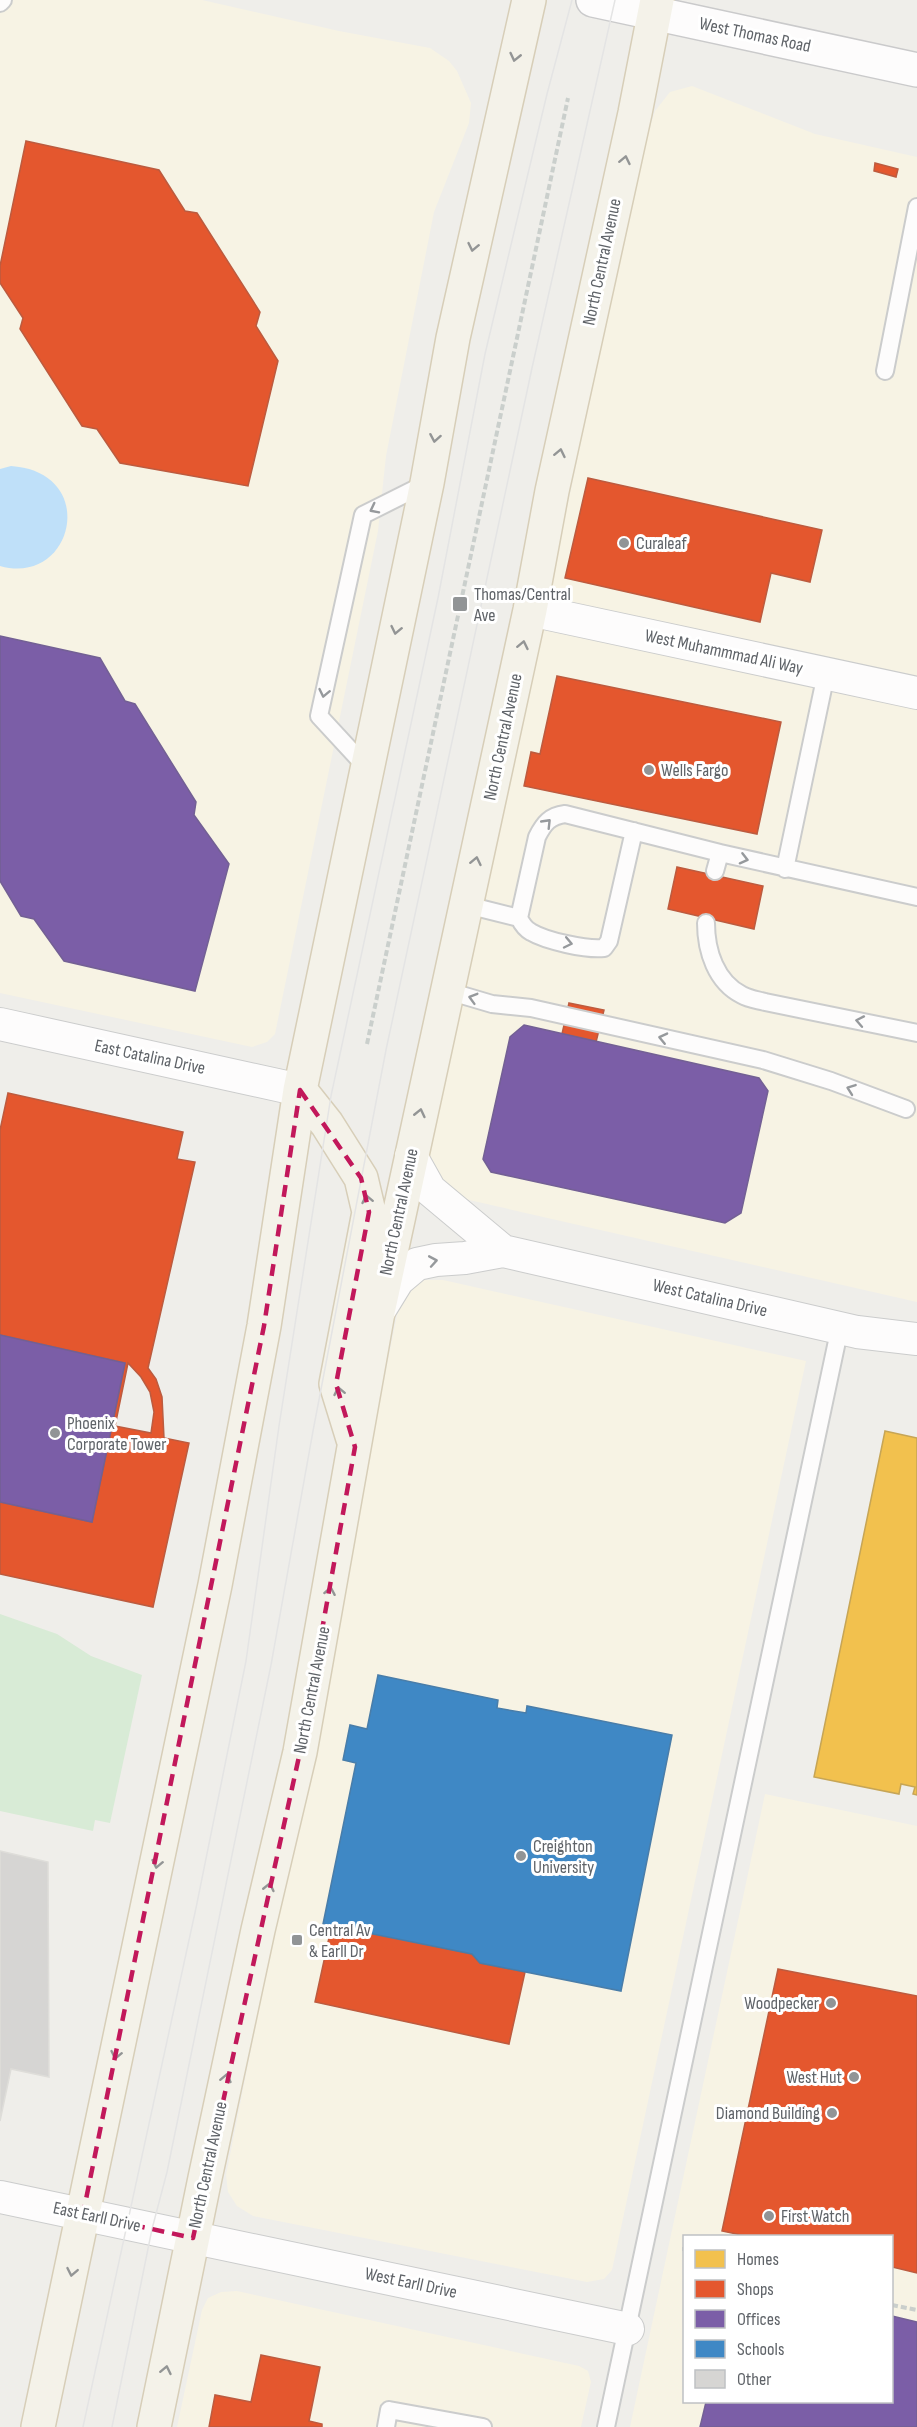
<svg xmlns="http://www.w3.org/2000/svg" width="917" height="2427" viewBox="0 0 917 2427" font-family="'Sofia Sans Condensed',sans-serif">
  <style>
    .commercial { fill: #f7f3e4; fill-rule: evenodd }
    .green { fill: #d8ebd6 }
    .water { fill: #bfe0f9 }
    .homes { fill: #f2c14e; stroke: #c6a556; stroke-width: 1.5 }
    .shops { fill: #e4572e; stroke: #bc5b3f; stroke-width: 1.5; fill-rule: evenodd }
    .offices { fill: #7b5ea7; stroke: #736094; stroke-width: 1.5 }
    .schools { fill: #3f88c5; stroke: #497da9; stroke-width: 1.5 }
    .building { fill: #d6d5d3; stroke: #deddd9; stroke-width: 1.5 }
    .lines { fill: none; stroke-linecap: round; stroke-linejoin: round }
    .service-casing { stroke: #cbcccc; stroke-width: 20 }
    .minor-casing { stroke: #cbcccc; stroke-width: 34 }
    .secondary-casing { stroke: #cacacb; stroke-width: 36 }
    .primary-casing { stroke: #d7ceb8; stroke-width: 36 }
    .path { stroke: #cacfcc; stroke-width: 4; stroke-dasharray: 6 3; stroke-linecap: butt }
    .service { stroke: #fdfcfc; stroke-width: 16 }
    .minor { stroke: #fdfcfc; stroke-width: 32 }
    .secondary { stroke: #fdfcfc; stroke-width: 33 }
    .primary { stroke: #f4f2e9; stroke-width: 33 }
    .tram { stroke: #e4e4e4; stroke-width: 1.5 }
    .oneway { stroke: #939595 }
    .oneway2 { stroke: #96999c }
    .marked { fill: none; stroke: #c2185b; stroke-width: 4.5; stroke-dasharray: 12 8; stroke-linejoin: round }
    .poi-dot { fill: #919496; stroke: #fff; stroke-width: 2 }
    .labels { text-anchor: middle; dominant-baseline: central; stroke-width: 6; stroke-linejoin: round; paint-order: stroke }
    .street-label { font-size: 18px; fill: #5f6368; stroke: #fff }
    .poi-label { font-size: 18px; fill: #5f6368; stroke: #fff; text-anchor: start }
  </style>
  <rect width="100%" height="100%" fill="#efeeea"/>
  <path class="commercial" d="M0,0H202L339,31L430,48L449,61L457,71L471,103L469,123L434,212L386,456L378,531L275,1034L267,1042L252,1047L0,993Z
    M692,86L815,134L917,157V1302L447,1195L427,1162L645,143L655,111L670,92Z
    M420,1280H443L806,1361L612,2270L604,2279L587,2282L253,2216L237,2206L228,2192L226,2175L400,1300Z
    M765,1794L917,1826V2427H630ZM684,2236H892V2402H684Z
    M237,2291L579,2366L588,2371L591,2382L581,2427H177L202,2310L208,2298L221,2292Z"/>
  <path class="green" d="M0,1614L57,1634L91,1656L142,1675L110,1823L95,1820L93,1831L0,1811Z"/>
  <path class="water" d="M11,466C100,472 74,587 0,566V469Z"/>
  <path class="homes" d="M885,1431L917,1438V1795L913,1794L915,1787L901,1784L899,1794L814,1777Z"/>
  <path class="shops" d="M26,141L159,170L185,211L197,213L260,312L256,326L278,361L248,486L120,463L97,429L82,426L20,329L23,318L0,283V266Z
    M875,163L898,169L896,177L874,171Z
    M588,478L822,530L810,582L771,573L760,622L565,578Z
    M557,676L781,722L757,834L524,786L531,752L540,754Z
    M677,867L763,886L754,929L668,909Z
    M569,1003L604,1010L596,1042L562,1034Z
    M8,1093L183,1132L177,1159L195,1162L148,1368L156,1379L162,1397L164,1438L189,1443L153,1607L0,1574V1502L92,1522L125,1363L0,1335V1130ZM128,1363L141,1377L150,1392L154,1412L151,1433L115,1426Z
    M332,1924L472,1954L480,1963L525,1972L509,2044L315,2002Z
    M778,1969L917,1996V2273L892,2267V2236H746L722,2231Z
    M261,2355L320,2367L309,2421L322,2424V2427H209L215,2395L251,2402Z"/>
  <path class="offices" d="M0,636L100,658L125,701L135,704L196,802L194,815L229,864L195,991L64,961L34,919L21,916L0,881Z
    M524,1025L759,1078L768,1091L741,1213L725,1223L491,1172L483,1159L510,1037Z
    M0,1335L125,1363L92,1522L0,1502Z
    M892,2316L917,2322V2427H700L706,2402H892Z"/>
  <path class="schools" d="M378,1675L498,1700L497,1708L526,1713L527,1706L672,1735L621,1991L480,1963L472,1954L323,1924L356,1763L343,1760L350,1725L367,1729Z"/>
  <path class="building" d="M0,1851L48,1862L49,2077L11,2069L0,2121Z"/>
  <g class="lines">
    <g class="service-casing">
      <path id="service" d="M0,3L3,0
        M885,371L917,207
        M367,768L319,716L363,515L427,483
        M634,831L609,941L604,948C587,950 546,941 531,932C525,929 522,924 519,918L537,837C544,823 550,816 565,814L720,853
        M785,869L826,674
        M715,871L720,853L917,897
        M467,905L519,918
        M706,923C706,951 716,982 742,995C749,999 758,1000 765,1002L917,1033
        M448,991L492,1004L531,1008L763,1060L831,1081L906,1109
        M386,2427L389,2410L483,2427
        M606,2427L840,1327"/>
    </g>
    <g class="minor-casing">
      <path id="minor" d="M530,610L917,693
        M0,1024L300,1090
        M411,1156L430,1190L503,1251
        M379,1311L398,1280L417,1264L436,1260L465,1258L503,1251L857,1332L917,1339
        M0,2197L628,2329"/>
    </g>
    <g class="secondary-casing">
      <path id="secondary" d="M593,0L917,70"/>
    </g>
    <g class="primary-casing">
      <path id="primary" d="M300,1090L327,1124L361,1178L369,1212L336,1384L353,1439
        M38,2427L215,1585L264,1326L300,1090L427,483L453,338L529,0
        M154,2427L205,2178L258,1930L300,1752L378,1312L530,610L552,491L635,113L657,0"/>
    </g>
    <path class="path" d="M367,1044L568,98
      M682,2249H684
      M892,2305L917,2310"/>
    <use href="#service" class="service"/>
    <use href="#minor" class="minor"/>
    <use href="#secondary" class="secondary"/>
    <use href="#primary" class="primary"/>
    <path class="tram" d="M83,2427L196,1908L246,1661L279,1426L331,1096L438,598L485,354L547,94L572,0
      M112,2427L152,2229L167,2172L271,1665L313,1431L386,1050L532,368L615,0"/>
  </g>
  <defs><path id="oneway-chevron" d="M-2-3.5L2.5 0L-2 3.5" fill="none" stroke-width="1.6" stroke-linecap="round" stroke-linejoin="round" transform="scale(1.5)"/></defs>
  <g class="oneway">
    <use href="#oneway-chevron" transform="translate(515 57) rotate(103)"/>
    <use href="#oneway-chevron" transform="translate(625 160) rotate(-78)"/>
    <use href="#oneway-chevron" transform="translate(473 247) rotate(102)"/>
    <use href="#oneway-chevron" transform="translate(435 438) rotate(100)"/>
    <use href="#oneway-chevron" transform="translate(560 453) rotate(-78)"/>
    <use href="#oneway-chevron" transform="translate(396 630) rotate(102)"/>
    <use href="#oneway-chevron" transform="translate(523 645) rotate(-78)"/>
    <use href="#oneway-chevron" transform="translate(476 861) rotate(-78)"/>
    <use href="#oneway-chevron" transform="translate(420 1113) rotate(-77)"/>
    <use href="#oneway-chevron" transform="translate(367 1199) rotate(-102)"/>
    <use href="#oneway-chevron" transform="translate(339 1391) rotate(-102)"/>
    <use href="#oneway-chevron" transform="translate(330 1591) rotate(-80)"/>
    <use href="#oneway-chevron" transform="translate(157 1864) rotate(102)"/>
    <use href="#oneway-chevron" transform="translate(269 1887) rotate(-77)"/>
    <use href="#oneway-chevron" transform="translate(116 2055) rotate(102)"/>
    <use href="#oneway-chevron" transform="translate(226 2078) rotate(-78)"/>
    <use href="#oneway-chevron" transform="translate(72 2272) rotate(101)"/>
    <use href="#oneway-chevron" transform="translate(166 2370) rotate(-78)"/>
  </g>
  <g class="oneway2">
    <use href="#oneway-chevron" transform="translate(374 509) rotate(153)"/>
    <use href="#oneway-chevron" transform="translate(324 693) rotate(102)"/>
    <use href="#oneway-chevron" transform="translate(547 823) rotate(-46)"/>
    <use href="#oneway-chevron" transform="translate(744 859) rotate(14)"/>
    <use href="#oneway-chevron" transform="translate(568 943) rotate(12)"/>
    <use href="#oneway-chevron" transform="translate(473 998) rotate(-164)"/>
    <use href="#oneway-chevron" transform="translate(860 1021) rotate(-169)"/>
    <use href="#oneway-chevron" transform="translate(663 1038) rotate(-167)"/>
    <use href="#oneway-chevron" transform="translate(851 1089) rotate(-160)"/>
    <use href="#oneway-chevron" transform="translate(433 1261) rotate(-10)"/>
  </g>
  <path class="marked" d="M300,1090L361,1178L369,1212L336,1384L355,1447L300,1752L193,2238L83,2214L264,1326Z"/>
  <g class="poi-dot">
    <circle cx="624" cy="543" r="6"/>
    <rect x="452" y="596" width="16" height="16" rx="3"/>
    <circle cx="649" cy="770" r="6"/>
    <circle cx="55" cy="1433" r="6"/>
    <circle cx="521" cy="1856" r="6"/>
    <rect x="291" y="1934" width="12" height="12" rx="3"/>
    <circle cx="831" cy="2003" r="6"/>
    <circle cx="854" cy="2077" r="6"/>
    <circle cx="832" cy="2113" r="6"/>
    <circle cx="769" cy="2216" r="6"/>
  </g>
  <g class="labels">
    <g class="street-label">
      <text transform="translate(755 35) rotate(12)">West Thomas Road</text>
      <text transform="translate(602 262) rotate(-78)">North Central Avenue</text>
      <text transform="translate(724 652) rotate(12)">West Muhammmad Ali Way</text>
      <text transform="translate(503 737) rotate(-78)">North Central Avenue</text>
      <text transform="translate(150 1057) rotate(12)">East Catalina Drive</text>
      <text transform="translate(399 1212) rotate(-78)">North Central Avenue</text>
      <text transform="translate(710 1298) rotate(13)">West Catalina Drive</text>
      <text transform="translate(312 1690) rotate(-79)">North Central Avenue</text>
      <text transform="translate(208 2165) rotate(-78)">North Central Avenue</text>
      <text transform="translate(97 2217) rotate(12)">East Earll Drive</text>
      <text transform="translate(411 2283) rotate(12)">West Earll Drive</text>
    </g>
    <g class="poi-label">
      <text x="636" y="543">Curaleaf</text>
      <text x="474" y="594">Thomas/Central<tspan x="474" dy="21">Ave</tspan></text>
      <text x="661" y="770">Wells Fargo</text>
      <text x="67" y="1423">Phoenix<tspan x="67" dy="21">Corporate Tower</tspan></text>
      <text x="533" y="1846">Creighton<tspan x="533" dy="21">University</tspan></text>
      <text x="309" y="1930">Central Av<tspan x="309" dy="21">&amp; Earll Dr</tspan></text>
      <text x="819" y="2003" text-anchor="end">Woodpecker</text>
      <text x="842" y="2077" text-anchor="end">West Hut</text>
      <text x="820" y="2113" text-anchor="end">Diamond Building</text>
      <text x="781" y="2216">First Watch</text>
    </g>
  </g>
  <rect x="683" y="2235" width="210" height="168" fill="#ffffff" stroke="#bfc1c3" stroke-width="1.5"/>
  <rect x="695" y="2250" width="30" height="18" fill="#f2c14e" stroke="#bfc1c3" stroke-width="1.5"/>
  <text x="737" y="2265" font-size="18" fill="#5f6368">Homes</text>
  <rect x="695" y="2280" width="30" height="18" fill="#e4572e" stroke="#bfc1c3" stroke-width="1.5"/>
  <text x="737" y="2295" font-size="18" fill="#5f6368">Shops</text>
  <rect x="695" y="2310" width="30" height="18" fill="#7b5ea7" stroke="#bfc1c3" stroke-width="1.5"/>
  <text x="737" y="2325" font-size="18" fill="#5f6368">Offices</text>
  <rect x="695" y="2340" width="30" height="18" fill="#3f88c5" stroke="#bfc1c3" stroke-width="1.5"/>
  <text x="737" y="2355" font-size="18" fill="#5f6368">Schools</text>
  <rect x="695" y="2370" width="30" height="18" fill="#d6d5d3" stroke="#bfc1c3" stroke-width="1.5"/>
  <text x="737" y="2385" font-size="18" fill="#5f6368">Other</text>
</svg>
